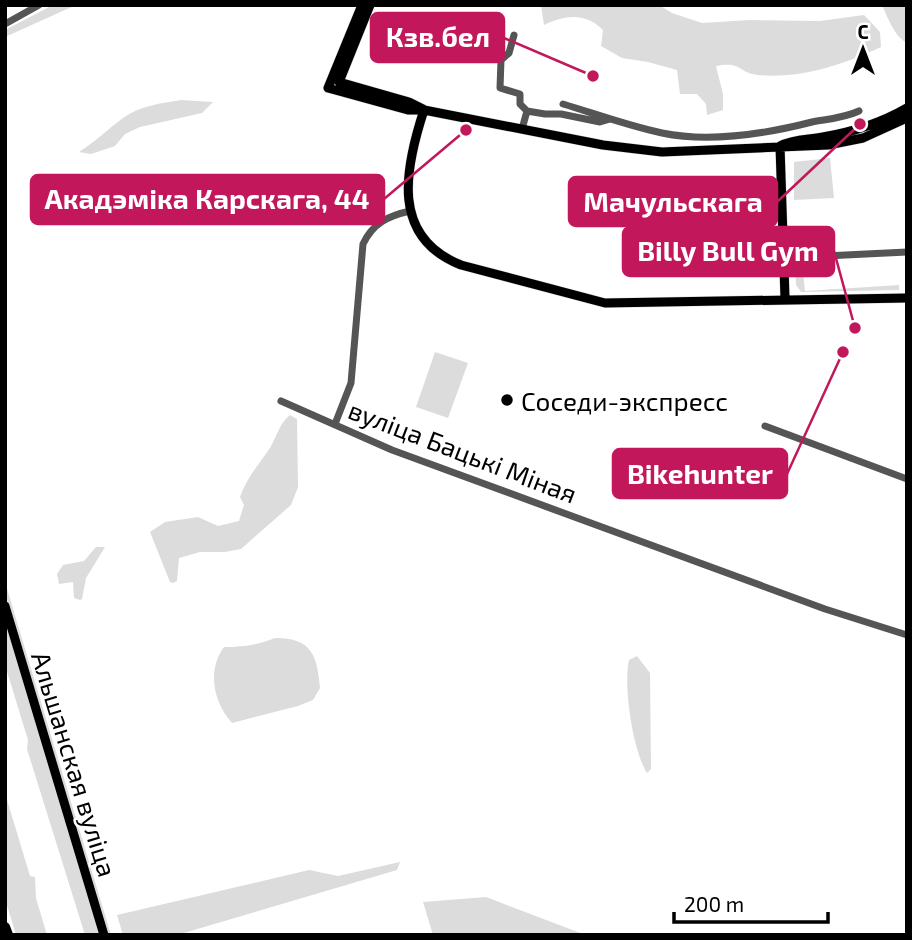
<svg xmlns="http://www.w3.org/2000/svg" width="912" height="940" viewBox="0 0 912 940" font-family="'Exo 2',sans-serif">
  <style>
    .green { fill: #dcdcdc }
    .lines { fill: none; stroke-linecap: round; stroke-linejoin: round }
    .major-casing { stroke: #dbdbdb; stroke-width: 10 }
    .highway-casing { stroke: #dbdbdb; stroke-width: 11 }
    .minor { stroke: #555; stroke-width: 7 }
    .major { stroke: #000; stroke-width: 9 }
    .highway { stroke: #000; stroke-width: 10 }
    .poi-dot { fill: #000; stroke: #fff; stroke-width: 2.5 }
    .labels { text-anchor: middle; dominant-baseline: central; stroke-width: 5; stroke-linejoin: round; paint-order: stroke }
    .poi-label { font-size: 26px; fill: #000; stroke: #fff; text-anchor: start }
    .street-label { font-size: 26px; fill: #000; stroke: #fff }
    .leader { fill: none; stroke: #c2185b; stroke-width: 2.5 }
    .callout-dot { fill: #c2185b; stroke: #fff; stroke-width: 2.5 }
    .callout { fill: #c2185b; stroke: #c2185b; stroke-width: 2.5 }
    .callout-label { font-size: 28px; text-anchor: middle; font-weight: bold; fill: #fff }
  </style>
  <rect width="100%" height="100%" fill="#fff"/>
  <path class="green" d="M53,5H76L5,37V30Z
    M541,5H659L672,13L702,23L750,20L820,21L864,15L880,32L881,47C842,65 801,79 758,75C738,73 742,61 716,66L723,94V110L707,115L706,104L697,94H680L677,70L648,62L622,58L601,46L603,30C585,12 565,15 544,25Z
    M882,5H907V43C894,36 888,18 882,5Z
    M181,100L213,102L202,113L140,127L125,134L115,146L91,154L79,152C95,142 108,129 123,118C139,106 162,103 181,100Z
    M830,158L834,198L794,200V162Z
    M804,260L802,263L805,291L899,285V290L801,292L796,285L795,261Z
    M435,352L468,363L448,418L416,407Z
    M290,415L297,419L298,487L291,505L241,549L225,552H200L179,558L177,581L173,583L170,582L150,532L165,522L198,517L218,526L239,521L244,505L240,497C246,479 259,464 270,448C277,436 279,424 290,415Z
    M96,547H105L86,578L82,599L80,600L74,598L73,582L59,584L57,574L63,565L84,561Z
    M5,582L111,935H108L5,593Z
    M5,620L100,935H85L27,749L28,740L5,665Z
    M275,638C312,638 317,655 320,688L313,700L298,706L232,723C213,702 207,670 224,647C242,647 258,645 275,638Z
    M637,656L650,673L651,769L647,773C633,751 623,686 629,660Z
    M5,793L30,876L35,877L36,898L47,935H16L5,899Z
    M400,862L397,870L177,935H123L117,915L309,870L338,876Z
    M486,897L583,934V935H433L423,902Z"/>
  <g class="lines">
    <g class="major-casing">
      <path id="major" d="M362,5L328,88L408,110H424L603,145L662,152L828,145L863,138L907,118
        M370,5L339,82L409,102L423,109
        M424,110C405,168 390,237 461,265L605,303L907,298
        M780,146L785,298
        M780,146C794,139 808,140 823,137C853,132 881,123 907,108
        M5,606L104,935"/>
    </g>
    <g class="highway-casing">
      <path id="highway" d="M5,927L8,935"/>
    </g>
    <path class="minor" d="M5,24L39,5
      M514,35L509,53L501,60L500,88L520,94V104L527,111L545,114H561L600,122L610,119
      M563,104C596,114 629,126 662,133C710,143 765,134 812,122C828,119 844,118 859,111
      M522,129L527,111
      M784,258L907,252
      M281,401L392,450L825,609L907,635
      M335,424L351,383L363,244C373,223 388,216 410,211
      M765,426L907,479"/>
    <use href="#major" class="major"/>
    <use href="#highway" class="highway"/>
  </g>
  <circle class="poi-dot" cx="507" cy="400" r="7"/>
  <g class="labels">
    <g class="poi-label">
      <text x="521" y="400">Соседи-экспресс</text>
    </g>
    <g class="street-label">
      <text transform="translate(463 451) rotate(21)">вуліца Бацькі Міная</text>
      <text transform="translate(75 764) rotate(73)">Альшанская вуліца</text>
    </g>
  </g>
  <path class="leader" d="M593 76L504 38M466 130L384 199M860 124L777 202M855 328L834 251M843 352L787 474"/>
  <g class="callout-dot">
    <circle cx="593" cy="76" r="7"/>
    <circle cx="466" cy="130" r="7"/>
    <circle cx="860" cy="124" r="7"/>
    <circle cx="855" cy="328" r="7"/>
    <circle cx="843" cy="352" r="7"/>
  </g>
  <g class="callout">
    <rect x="371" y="13" width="133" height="49" rx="7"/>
    <rect x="31" y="175" width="353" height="49" rx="7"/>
    <rect x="569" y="177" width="208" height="49" rx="7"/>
    <rect x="623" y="227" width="211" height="49" rx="7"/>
    <rect x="613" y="449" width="174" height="49" rx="7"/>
  </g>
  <g class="callout-label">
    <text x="438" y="47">Кзв.бел</text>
    <text x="207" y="209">Акадэміка Карскага, 44</text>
    <text x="673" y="212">Мачульскага</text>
    <text x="728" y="261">Billy Bull Gym</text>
    <text x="700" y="484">Bikehunter</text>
  </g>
  <rect width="912" height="940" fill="none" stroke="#000000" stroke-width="14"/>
  <g transform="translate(863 49)" stroke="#ffffff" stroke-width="5" paint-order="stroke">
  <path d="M0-5L12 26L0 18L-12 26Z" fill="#000000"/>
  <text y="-10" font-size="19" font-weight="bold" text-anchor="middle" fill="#000000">С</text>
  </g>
  <path d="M674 912v10h154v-10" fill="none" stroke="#000000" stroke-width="3.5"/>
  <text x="684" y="912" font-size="21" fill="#000000" stroke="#ffffff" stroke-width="5" paint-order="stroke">200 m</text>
</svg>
